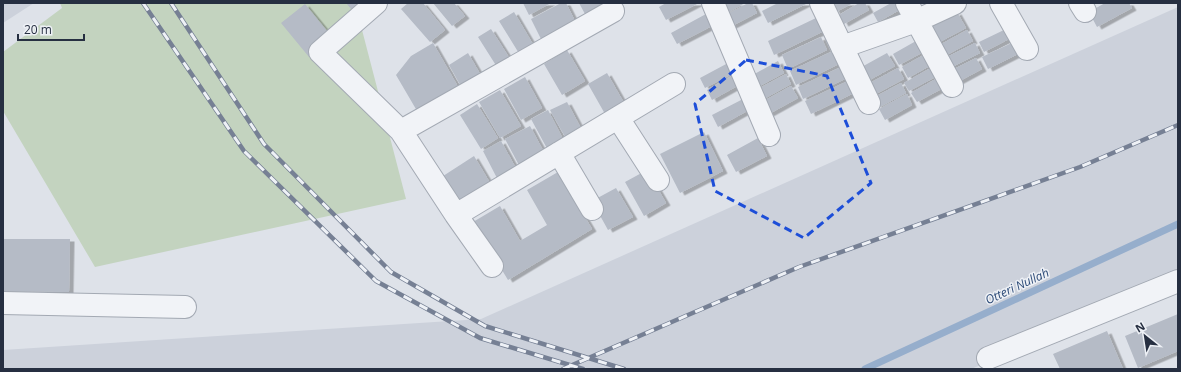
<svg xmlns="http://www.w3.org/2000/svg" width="1181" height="372" viewBox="0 0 1181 372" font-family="'Open Sans',sans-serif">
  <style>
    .built { fill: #ccd1db }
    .green { fill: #c3d3bf }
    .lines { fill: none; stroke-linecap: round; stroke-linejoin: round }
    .stream { stroke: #96aecc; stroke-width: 7 }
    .building { fill: #b5bbc6; filter: url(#shadow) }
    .minor-casing { stroke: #a3a9b3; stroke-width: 24 }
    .minor { stroke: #f1f3f7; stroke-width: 22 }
    .rail-casing { stroke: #768094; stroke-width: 4.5 }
    .rail { stroke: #eef1f6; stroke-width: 3; stroke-dasharray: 9; stroke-linecap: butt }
    .marked { fill: none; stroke: #1d4ed8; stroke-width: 3; stroke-dasharray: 8 5; stroke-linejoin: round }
    .labels { text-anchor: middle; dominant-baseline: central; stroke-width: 3; stroke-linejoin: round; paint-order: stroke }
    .water-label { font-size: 12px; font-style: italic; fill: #2d4b78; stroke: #eef1f6 }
  </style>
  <defs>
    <filter id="shadow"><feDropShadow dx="4.5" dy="2.5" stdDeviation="0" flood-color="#0004"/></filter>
  </defs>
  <rect width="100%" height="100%" fill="#dee2e9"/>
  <path class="built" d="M3,3H34L3,23Z
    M1178,7V286L971,369H3V350L481,319Z"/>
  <path class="green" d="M60,3H355L406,199L95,267L3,111V52L62,8Z"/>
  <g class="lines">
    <path class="stream" d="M865,369L1178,224"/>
  </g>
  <path class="building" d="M346,3H373L357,16Z
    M408,3H423L445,30L430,42L401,9Z
    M433,3H454L465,16L452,26Z
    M523,3H551L529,15Z
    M561,3H566L575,21L541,39L531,19Z
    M579,3H604L585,14Z
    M666,3H699L666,20L659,7Z
    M722,3H745L722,16Z
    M748,3H752L757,13L728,28L722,17Z
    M778,3H808L768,23L762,11Z
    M831,3H853L836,12Z
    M859,3H865L869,10L844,24L839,15Z
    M891,3H903L905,7L878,22L873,13Z
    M1105,3H1129L1132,8L1097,27L1089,12Z
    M305,4L332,37L309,57L281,23Z
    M514,12L534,46L520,55L499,21Z
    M957,12L966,28L932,46L923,30Z
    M706,14L712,26L677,44L671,33Z
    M816,18L822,32L774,55L768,41Z
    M491,29L510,59L497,67L478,37Z
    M1006,29L1011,38L984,52L979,42Z
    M967,30L973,41L941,58L936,47Z
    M821,37L827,50L788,69L782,55Z
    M923,37L929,49L899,65L893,54Z
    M1016,41L1022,52L988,69L982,57Z
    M433,43L461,92L420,116L396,75L411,56Z
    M975,43L980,53L946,70L941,60Z
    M567,50L585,81L562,95L544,64Z
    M833,51L839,64L796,85L790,71Z
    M929,52L935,63L908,78L902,67Z
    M468,53L483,79L463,90L449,65Z
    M887,53L895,66L866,82L858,69Z
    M976,58L982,69L956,83L950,71Z
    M778,61L784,73L756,88L749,77Z
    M728,63L734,73L705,88L700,78Z
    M936,65L941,74L909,91L904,83Z
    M841,67L847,78L803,99L798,87Z
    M898,68L904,79L874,95L868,84Z
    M607,73L628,110L609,121L588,84Z
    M786,74L791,84L762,100L756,90Z
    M733,75L739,85L712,100L707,90Z
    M941,76L947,86L917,102L911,93Z
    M525,77L542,108L521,120L504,89Z
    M848,81L854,93L811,114L805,101Z
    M901,83L906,93L878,108L873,98Z
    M791,86L798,98L769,114L762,102Z
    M500,90L521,126L500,138L479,102Z
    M907,94L912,105L885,120L879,109Z
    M743,99L749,110L718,127L712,115Z
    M567,102L584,134L568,142L550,110Z
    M477,104L498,138L481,149L460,115Z
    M548,110L566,145L550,154L531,119Z
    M530,126L546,156L521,169L505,139Z
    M704,132L723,171L680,193L660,154Z
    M758,138L767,156L736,172L727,155Z
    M501,141L518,172L499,182L483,151Z
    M474,156L493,188L459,209L440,178Z
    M647,170L666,203L644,216L625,182Z
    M558,172L592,229L508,280L473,222L500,206L520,241L547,225L527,190Z
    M616,188L633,217L608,230L592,201Z
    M3,239H70L69,292L3,291Z
    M1178,314V351L1138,368L1125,336Z
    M1107,331L1123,369H1060L1053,354Z"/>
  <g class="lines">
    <g class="minor-casing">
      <path id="minor" d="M376,3L320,52L401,131L613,11
        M713,3L769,135
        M821,3L869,103
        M907,3L952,86
        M1001,3L1027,49
        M1080,3L1085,11
        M842,47L916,21L955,3
        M618,118L658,180
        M401,131L456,215L674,84
        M559,153L592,209
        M456,215L492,266
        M3,303L185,307
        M988,358L1178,281"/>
    </g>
    <use href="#minor" class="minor"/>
    <g class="rail-casing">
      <path id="rail" d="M143,3L244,151L376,281L480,338L583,369
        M171,3L264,144L391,272L485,326L624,369
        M563,369L799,267L1080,167L1178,125"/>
    </g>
    <use href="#rail" class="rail"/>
  </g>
  <path class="marked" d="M746,60L827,76L871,183L804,238L715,191L695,104Z"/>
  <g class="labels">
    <g class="water-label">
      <text transform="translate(1017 286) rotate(-25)">Otteri Nullah</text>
    </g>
  </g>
  <rect width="1181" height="372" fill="none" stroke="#262f41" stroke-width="8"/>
  <g transform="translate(1145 336) rotate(330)" stroke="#eef1f6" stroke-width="3" paint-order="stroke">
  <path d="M0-3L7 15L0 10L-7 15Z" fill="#262f41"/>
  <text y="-6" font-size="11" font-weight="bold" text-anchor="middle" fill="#262f41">N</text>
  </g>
  <path d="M18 34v6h66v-6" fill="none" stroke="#262f41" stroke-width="2"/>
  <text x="24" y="34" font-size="12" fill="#262f41" stroke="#eef1f6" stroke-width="3" paint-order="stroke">20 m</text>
</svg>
